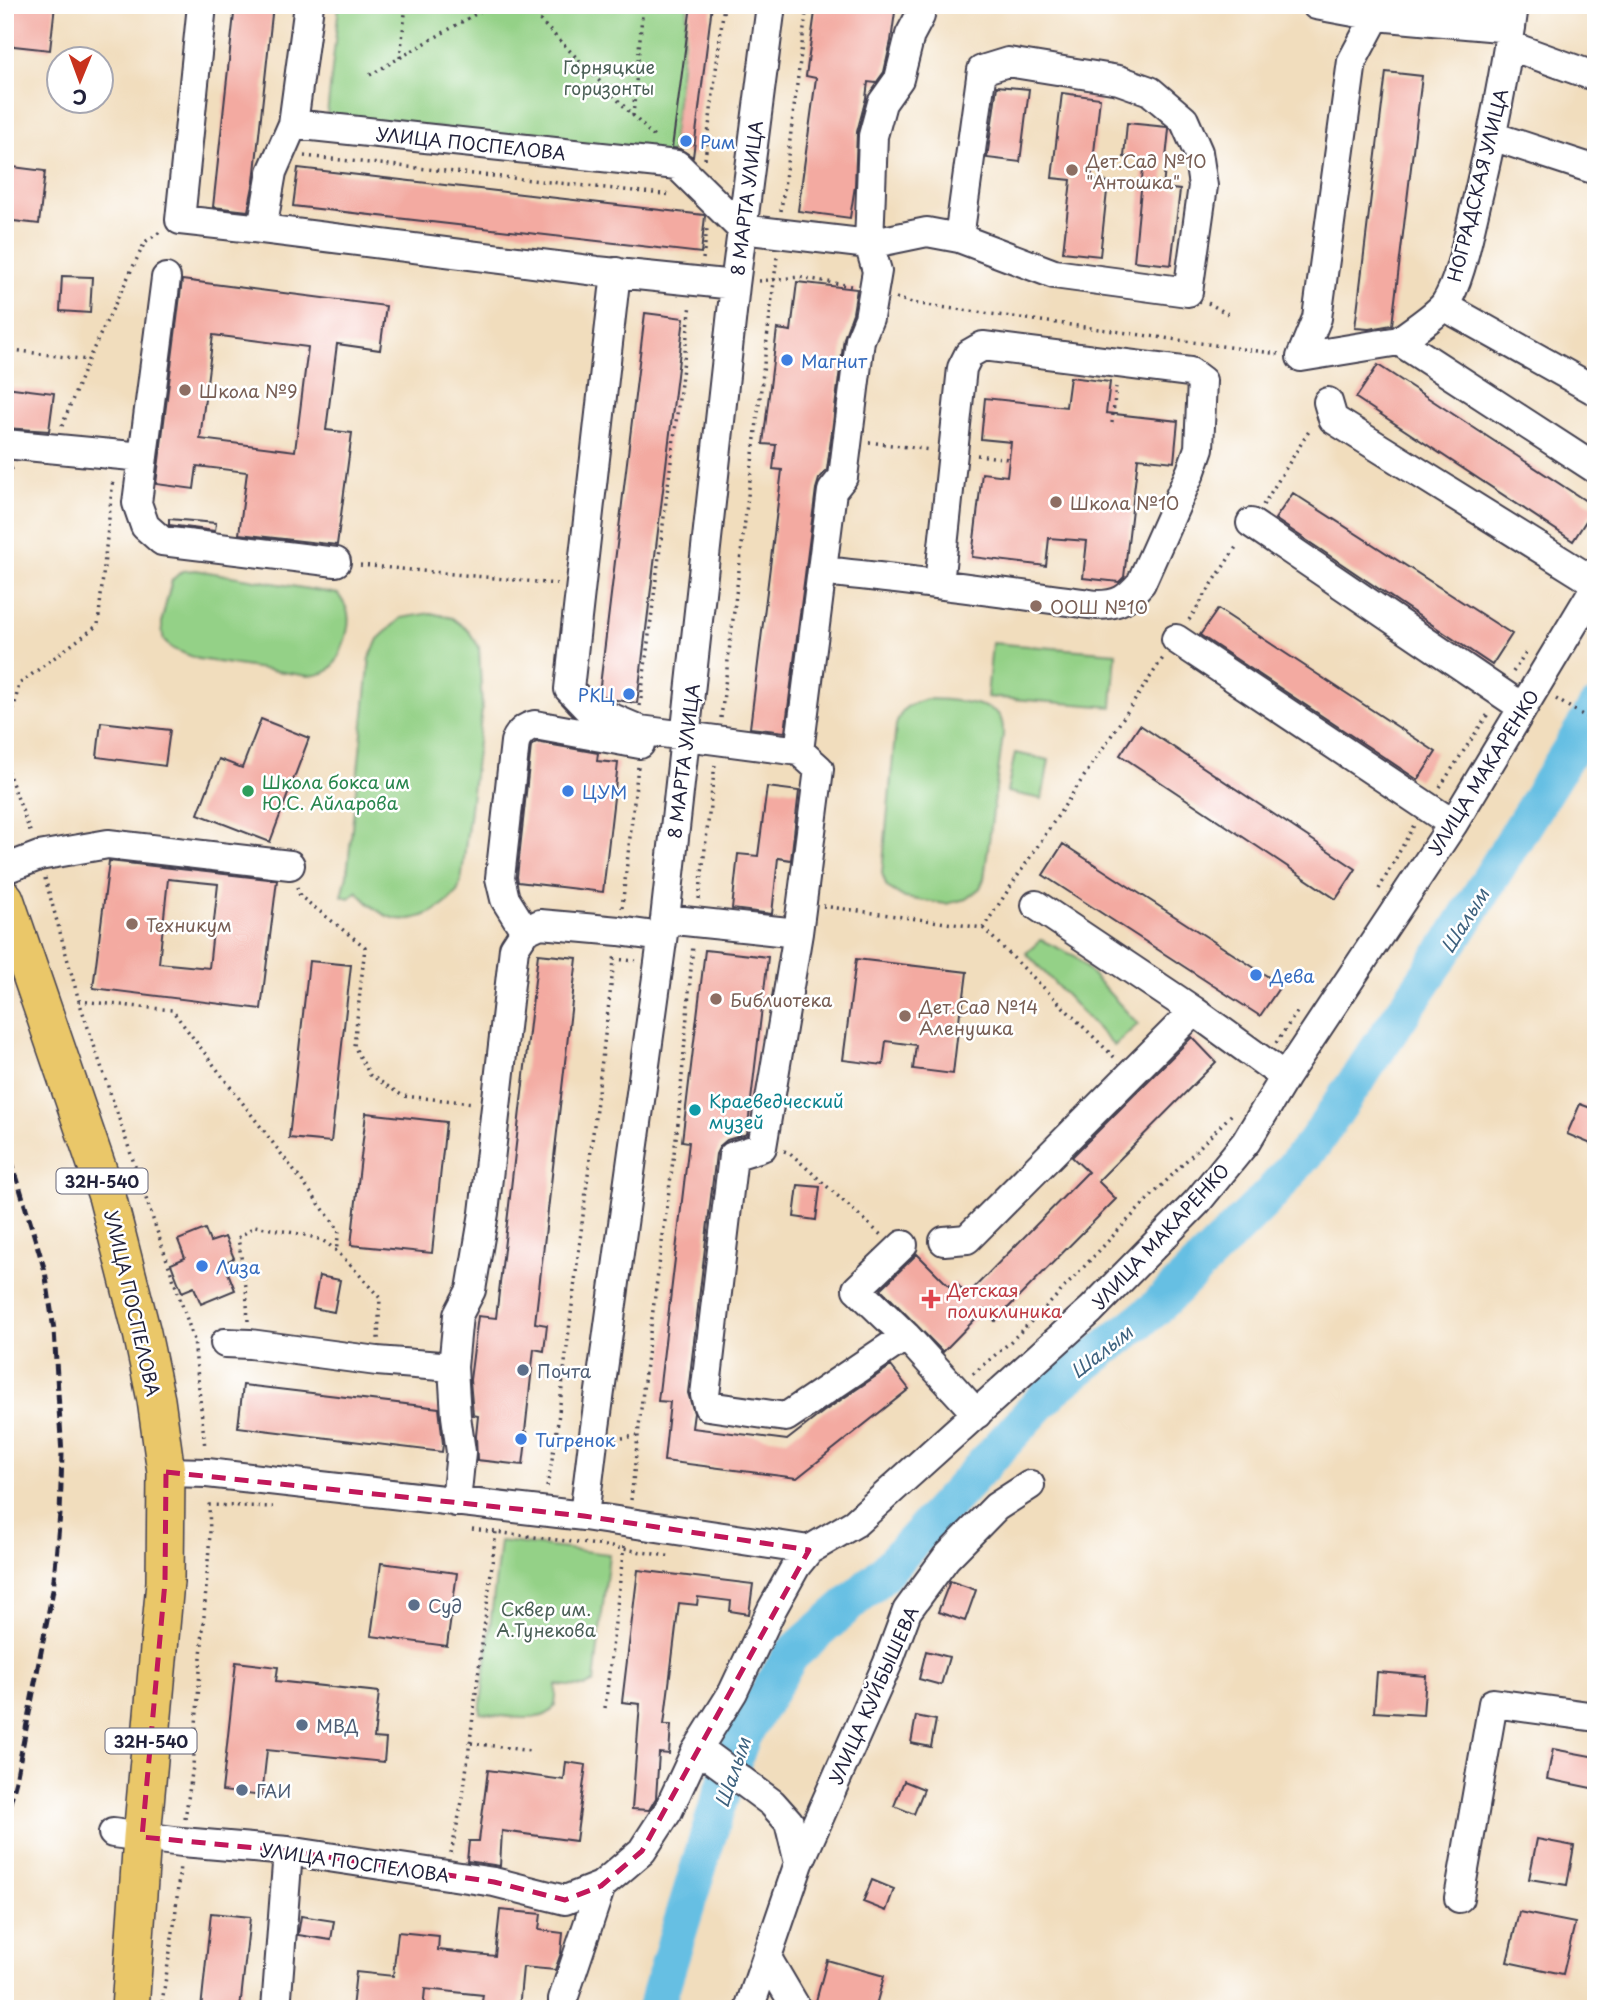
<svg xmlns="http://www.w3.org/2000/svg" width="1601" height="2014" viewBox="0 0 1601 2014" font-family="'Playpen Sans',sans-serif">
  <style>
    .green { fill: #94d187; stroke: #5b7a61; stroke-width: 2 }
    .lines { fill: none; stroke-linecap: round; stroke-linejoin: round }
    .river { stroke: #66bfe3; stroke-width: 37 }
    .building { fill: #f3aaa1; fill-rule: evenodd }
    .minor-casing { stroke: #413e4e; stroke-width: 32 }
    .major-casing { stroke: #413e4e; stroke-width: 40 }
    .path { stroke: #413e4e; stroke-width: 3.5; stroke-dasharray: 2 5; stroke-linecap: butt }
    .minor { stroke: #fff; stroke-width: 28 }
    .major { stroke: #eac769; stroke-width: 37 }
    .rail { stroke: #22223b; stroke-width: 5; stroke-dasharray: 10 5; stroke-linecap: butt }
    .marked { fill: none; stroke: #c2185b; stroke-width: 5; stroke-dasharray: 14 9; stroke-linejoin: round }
    .shop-dot { fill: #3f7fe0; stroke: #fff; stroke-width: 2.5 }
    .education-dot { fill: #8d6e63; stroke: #fff; stroke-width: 2.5 }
    .leisure-dot { fill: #2e9e5b; stroke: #fff; stroke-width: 2.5 }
    .culture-dot { fill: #0f9aa8; stroke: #fff; stroke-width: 2.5 }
    .health-dot { fill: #e0444e; stroke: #fff; stroke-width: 2.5 }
    .service-dot { fill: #5c6f8a; stroke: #fff; stroke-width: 2.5 }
    .labels { text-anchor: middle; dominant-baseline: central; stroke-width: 5; stroke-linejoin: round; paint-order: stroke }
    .shield { fill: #fff; stroke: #646476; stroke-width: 2 }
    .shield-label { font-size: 16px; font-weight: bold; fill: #22223b }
    .park-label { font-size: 18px; fill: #4a5f56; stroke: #fff }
    .shop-label { font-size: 18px; fill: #366cbe; stroke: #fff; text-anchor: start }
    .street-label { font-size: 18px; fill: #22223b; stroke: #fff }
    .education-label { font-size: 18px; fill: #785e54; stroke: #fff; text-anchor: start }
    .leisure-label { font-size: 18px; fill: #27864d; stroke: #fff; text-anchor: start }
    .culture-label { font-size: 18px; fill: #0d838f; stroke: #fff; text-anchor: start }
    .health-label { font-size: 18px; fill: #be3a42; stroke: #fff; text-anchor: start }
    .service-label { font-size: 18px; fill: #4e5e75; stroke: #fff; text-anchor: start }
    .water-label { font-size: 19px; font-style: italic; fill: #3d617e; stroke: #fff }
  </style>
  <rect width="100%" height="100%" fill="#fff"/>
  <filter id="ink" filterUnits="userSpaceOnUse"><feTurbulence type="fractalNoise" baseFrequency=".0143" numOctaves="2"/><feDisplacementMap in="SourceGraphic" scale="14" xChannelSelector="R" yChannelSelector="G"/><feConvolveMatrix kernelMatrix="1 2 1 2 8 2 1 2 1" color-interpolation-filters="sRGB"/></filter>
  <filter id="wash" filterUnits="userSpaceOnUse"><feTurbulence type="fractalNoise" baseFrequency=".00686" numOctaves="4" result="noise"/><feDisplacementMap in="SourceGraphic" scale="28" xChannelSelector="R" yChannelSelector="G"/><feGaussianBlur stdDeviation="1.57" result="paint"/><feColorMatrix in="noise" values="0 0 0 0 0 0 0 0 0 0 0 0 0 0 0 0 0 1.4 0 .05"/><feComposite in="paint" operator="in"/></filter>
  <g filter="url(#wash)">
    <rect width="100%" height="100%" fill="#f1ddbd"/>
    <path class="green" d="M339,5H688L671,155L327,115Z
      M196,570L338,594C342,600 347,606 348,614C351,627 340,662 329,670C323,675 315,675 308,676L198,659L173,649L164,641L162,631V619L172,580L182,571Z
      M431,613L452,618L468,630L479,647L482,709L462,875C461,881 459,890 455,895C441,910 418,922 397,919C381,916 367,903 357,891L349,898L342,896L347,875L370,657L378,639L401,618Z
      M992,643L1116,653L1112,707L987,697Z
      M927,699C943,699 986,702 998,714C1003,720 1003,727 1003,735L984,879L980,888L966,899L946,904L905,898L887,887L882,873L896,725C903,705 908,705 927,699Z
      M1015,753L1049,760L1042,799L1007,792Z
      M1041,940L1075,956L1138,1024L1114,1046L1026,953Z
      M500,1541L609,1554L594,1682L584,1687L556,1685C556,1691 557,1701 554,1707C545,1726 498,1715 480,1713Z"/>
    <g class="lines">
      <path class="river" d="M655,2009L717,1807L742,1737L791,1655L883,1574L1053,1389L1155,1309L1269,1196L1315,1142L1455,935L1596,708"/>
    </g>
    <g id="blocks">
      <path class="building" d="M5,5H55L50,50L5,45Z
        M235,5H273L254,181L248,211L213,207Z
        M691,5H712L693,157L680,149L672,148Z
        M816,5H896L891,41L884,72L876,83L868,82L866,98L857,132L855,186L850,218L798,211L816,78L806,76Z
        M1386,72L1422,76L1392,325L1369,329L1355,328Z
        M997,86L1029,89L1020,162L987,158Z
        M1062,93L1100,98L1091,180L1108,182L1100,256L1063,252L1071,180L1052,178Z
        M1127,123L1167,127L1169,129L1163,188L1180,190L1171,265L1134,261L1144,159L1124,157Z
        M5,166L45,171L39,224L5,220Z
        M298,168L704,215L705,216L701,253L293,206Z
        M62,276L92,277L90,313L60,311Z
        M182,280L386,306L380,350L337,344L326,430L352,433L337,545L239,534L247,472L197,466L194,489L156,484ZM213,335L308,347L295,451L200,439Z
        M797,282L857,289L853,313L844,338L827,470L819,479L816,489L785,732L750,728L782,470L773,469L776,445L763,444L777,329L791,331Z
        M645,313L684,318L637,703L610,699L599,694Z
        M1378,365L1595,507L1573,541L1356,398Z
        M1070,377L1110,382L1106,413L1178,421L1174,462L1138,458L1124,577L1119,582L1083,578L1087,541L1049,538L1046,566L972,557L982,473L1007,476L1011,442L981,439L985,398L1066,407Z
        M5,387L54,393L49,431L5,428Z
        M1293,493L1512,634L1492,665L1275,519Z
        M169,519L216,523L215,531L169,525Z
        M1218,609L1436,752L1418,780L1200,635Z
        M261,719L309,738L270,842L198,814L219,759L242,768Z
        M101,722L170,730L165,766L97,757Z
        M1140,725L1356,869L1336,899L1120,755Z
        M536,742L598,753L597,761L618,763L603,892L518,882L517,877L531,746Z
        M767,787L799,791L791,860L778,858L772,914L732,909L738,854L758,856Z
        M1063,844L1281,985L1260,1016L1043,875Z
        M109,861L277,880L261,1009L93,988ZM168,879L218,884L209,968L159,963Z
        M705,950L768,957L747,1134L727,1140L720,1146L716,1154L688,1393L694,1413L692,1428L787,1440L823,1412L891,1366L909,1389L797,1478L664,1461L670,1402L658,1401L689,1142L682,1141Z
        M538,954L577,958L535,1323L547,1325L544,1351L534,1349L525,1432H527L523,1465L477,1460L476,1436L478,1416L473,1415L470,1380L478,1316L496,1318Z
        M856,959L967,972L962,1012H960L953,1074L913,1069L916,1045L886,1041L883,1065L843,1060Z
        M309,961L351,965L331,1142L289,1138Z
        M1192,1037L1216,1062L1098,1181L1116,1199L995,1321L984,1310L943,1352L881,1289L917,1254L950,1287L955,1282L967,1295L1088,1172L1072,1157Z
        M1580,1104L1596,1110V1146L1567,1134Z
        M366,1113L446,1122L432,1253L351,1245Z
        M798,1185L820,1187L816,1220L794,1217Z
        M205,1229L210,1242L225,1237L234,1258L224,1263L235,1290L201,1304L194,1287L182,1292L171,1264L185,1258L178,1240Z
        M319,1276L340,1280L334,1312L313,1308Z
        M243,1385L439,1408L443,1444L442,1452L238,1427Z
        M381,1563L457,1573L447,1646L371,1636Z
        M638,1570L753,1584L749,1614L730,1611L731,1601L698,1597L697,1605L679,1603L664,1725H671L669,1754L659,1753L656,1798L649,1810L632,1809L640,1704L622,1702Z
        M950,1581L976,1590L965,1621L938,1612Z
        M926,1651L949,1657L941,1685L919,1679Z
        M236,1662L278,1667L276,1681L379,1692L374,1738L386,1739L384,1762L267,1750L262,1796L222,1791Z
        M1377,1672L1426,1676L1423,1715L1374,1712Z
        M916,1716L936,1720L931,1747L911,1743Z
        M1553,1749L1596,1757V1789L1547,1779Z
        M566,1762L586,1765L576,1841L502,1831L500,1866L467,1861L469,1841H479L488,1770L564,1780Z
        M904,1781L924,1789L914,1814L894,1806Z
        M1537,1839L1574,1846L1567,1885L1529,1879Z
        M872,1880L894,1889L886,1911L863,1902Z
        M500,1910L541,1914L539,1930L563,1933L561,1953L555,1970L523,1967L519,2009H481L483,1995L425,1989L423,2009H352L356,1972L393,1976L398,1932L439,1936L438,1950L495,1956Z
        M1519,1912L1575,1923L1563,1974L1507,1962Z
        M211,1913L250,1917L240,2009H201Z
        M301,1916L334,1921L331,1940L298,1935Z
        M827,1960L884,1976L875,2009H844L816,2001Z"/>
    </g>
  </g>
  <g filter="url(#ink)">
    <use href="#blocks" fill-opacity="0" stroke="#413e4e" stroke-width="2"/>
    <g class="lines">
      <g class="minor-casing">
        <path id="minor" d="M202,5L180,220L262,229L272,172L293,124
          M309,5L293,124L677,165L742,229L869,244L873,136L882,103L899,79L910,35L920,16L922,5
          M1316,5L1376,16L1511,28
          M1376,16L1352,61L1317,318L1301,357L1399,341L1596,469
          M1508,45L1596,77
          M1492,136L1596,170
          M262,229L597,271L735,285
          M616,272L569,689L586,707L640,730L799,751L832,491L843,477L860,340L869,318L877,271L869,244L927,232L959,238L1054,274L1188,292L1203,186L1198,152L1184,120L1150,91L1119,80L1008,62L982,70L959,238
          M166,278L137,503L145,526L162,541L336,562
          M1444,306L1596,391
          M1399,341C1411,332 1437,315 1445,304C1459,283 1467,242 1473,217C1490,147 1505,77 1514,5
          M1328,402L1333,419L1596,583
          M5,444L143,457
          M1251,523L1522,707
          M822,571C914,580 1005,593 1097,605C1119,605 1127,599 1141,583L1191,471L1199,448L1202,381L1190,372L983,346L969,354L962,368L939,584
          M1176,639L1453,824
          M5,869L39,856L108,844L290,865
          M1036,905L1194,1011L1285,1077
          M665,919L798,933L762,1147L733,1156L705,1395L708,1406L786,1417L906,1336
          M525,931L505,899L500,878L515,742C519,732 525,727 535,725L640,744
          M798,933L819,769L799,751
          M944,1241L967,1239L1194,1011
          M903,1245L857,1289L906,1336L977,1414
          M225,1343L250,1344L377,1361L453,1367
          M166,1472L207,1473L584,1516L809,1550L855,1523L1091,1310L1197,1202L1246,1142L1285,1077L1453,824L1596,586
          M456,1502L461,1452L456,1416L453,1367L458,1315L471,1290L484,1213L514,948L525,931L540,924L619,931L662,937
          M584,1516L593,1442L665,919L735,285L771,5
          M698,1748L772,1803L789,1822L799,1863L749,2009
          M113,1833L182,1842L288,1851L494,1882L565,1900L601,1886L642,1851L668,1811L695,1753L733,1692L772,1609L796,1566L809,1550
          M799,1863L887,1665L907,1611L946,1558L996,1507L1030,1485
          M1459,1898L1493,1703L1596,1717
          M767,1958L797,2009
          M276,2009L288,1851
          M563,2009V1999L601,1886"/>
      </g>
      <g class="major-casing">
        <path id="major" d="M5,899L107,1196L142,1333L156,1400L166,1472L165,1582L142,1837L130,2009"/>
      </g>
      <path class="path" d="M500,5L513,8L519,5
        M525,5L656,139
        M400,58L406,5
        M370,75L491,5
        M633,116L643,5
        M304,156L672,195
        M705,159L724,5
        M781,211L807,5
        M703,259L707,229
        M759,281L800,277L851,286
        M896,298L912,303L1279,354
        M1208,303L1230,315
        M5,349L88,360
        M1112,423L1116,387
        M62,426L88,360L145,242L160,232
        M869,442L931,450
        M977,455L1009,459
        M5,472L13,468
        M1263,505L1311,428
        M360,565L557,584
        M1189,620L1238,544
        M1513,672L1528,649
        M1556,699L1596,723
        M640,706L691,304
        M721,718L777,257
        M5,751L19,684L98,625L113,479
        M5,764L31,834
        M1440,787L1490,711
        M45,878L79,1001L194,1340L205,1448
        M297,887L300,896L365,947L354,1046L370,1075L403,1096L474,1103
        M1379,889L1414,825
        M699,899L715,764
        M823,906L983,928L1163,658
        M622,908L638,766
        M983,928L1116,1059
        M614,959L636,961
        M79,1001L172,1010L339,1230L336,1252
        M1276,1043L1297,1012
        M784,1151L790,1153L881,1235
        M248,1321L246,1287L238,1238L255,1226C273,1230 304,1233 321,1240C335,1245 368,1285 380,1298L378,1339
        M973,1374L1008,1344L1050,1303L1126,1222L1234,1112
        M615,1439L637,1436
        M547,1487L556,1437L615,953
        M631,1500L646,1363L678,1123L693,945
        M472,1529L605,1546L673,1557
        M605,1708L624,1546
        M471,1743L531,1751
        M185,1819L193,1766L210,1534L209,1505L273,1507
        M451,1853L463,1797L496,1532
        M161,2009L175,1919L180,1865"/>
      <use href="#minor" class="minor"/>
      <use href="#major" class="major"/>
      <path class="rail" d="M5,1146L11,1159L45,1271L54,1330L62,1454L60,1514L53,1590L16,1780L5,1822"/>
    </g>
  </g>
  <path class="marked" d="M166,1472L584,1516L809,1550L642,1851L601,1886L565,1900L494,1882L288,1851L142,1837L165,1582Z"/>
  <g class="shop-dot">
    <circle cx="686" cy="141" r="7"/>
    <circle cx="787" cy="360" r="7"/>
    <circle cx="629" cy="694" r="7"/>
    <circle cx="568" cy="791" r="7"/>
    <circle cx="1256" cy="975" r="7"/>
    <circle cx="202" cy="1266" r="7"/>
    <circle cx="521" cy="1439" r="7"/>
  </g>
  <g class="education-dot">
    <circle cx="1072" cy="170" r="7"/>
    <circle cx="185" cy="390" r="7"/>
    <circle cx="1056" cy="502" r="7"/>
    <circle cx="1036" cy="606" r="7"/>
    <circle cx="132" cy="924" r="7"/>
    <circle cx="716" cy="999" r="7"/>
    <circle cx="905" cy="1016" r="7"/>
  </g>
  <circle class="leisure-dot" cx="248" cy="791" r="7"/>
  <circle class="culture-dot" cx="695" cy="1110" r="7"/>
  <path class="health-dot" d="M927.5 1288.5h7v7h7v7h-7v7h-7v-7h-7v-7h7z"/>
  <g class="service-dot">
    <circle cx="523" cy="1370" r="7"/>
    <circle cx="414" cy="1605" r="7"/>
    <circle cx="302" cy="1725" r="7"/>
    <circle cx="242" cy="1790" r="7"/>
  </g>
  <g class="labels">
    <g class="shield">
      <rect x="56.5" y="1168.5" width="91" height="25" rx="5"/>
      <rect x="105.5" y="1728.5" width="91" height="25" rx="5"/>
    </g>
    <g class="shield-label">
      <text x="102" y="1181">32Н-540</text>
      <text x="151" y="1741">32Н-540</text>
    </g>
    <g class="park-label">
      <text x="609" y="66">Горняцкие<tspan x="609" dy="21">горизонты</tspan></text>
      <text x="546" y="1608">Сквер им.<tspan x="546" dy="21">А.Тунекова</tspan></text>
    </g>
    <g class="shop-label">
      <text x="700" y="141">Рим</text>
      <text x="801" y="360">Магнит</text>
      <text x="615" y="694" text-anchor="end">РКЦ</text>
      <text x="582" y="791">ЦУМ</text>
      <text x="1270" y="975">Дева</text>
      <text x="216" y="1266">Лиза</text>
      <text x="535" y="1439">Тигренок</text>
    </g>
    <g class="street-label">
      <text transform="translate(471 143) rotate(6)">УЛИЦА ПОСПЕЛОВА</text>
      <text transform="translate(1477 185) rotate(-76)">НОГРАДСКАЯ УЛИЦА</text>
      <text transform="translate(746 198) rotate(-83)">8 МАРТА УЛИЦА</text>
      <text transform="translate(683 761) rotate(-83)">8 МАРТА УЛИЦА</text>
      <text transform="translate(1483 772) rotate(-58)">УЛИЦА МАКАРЕНКО</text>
      <text transform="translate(1160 1236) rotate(-47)">УЛИЦА МАКАРЕНКО</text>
      <text transform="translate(133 1303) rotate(77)">УЛИЦА ПОСПЕЛОВА</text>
      <text transform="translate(873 1695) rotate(-66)">УЛИЦА КУЙБЫШЕВА</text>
      <text transform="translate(355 1862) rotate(8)">УЛИЦА ПОСПЕЛОВА</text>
    </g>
    <g class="education-label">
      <text x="1086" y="160">Дет.Сад №10<tspan x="1086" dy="21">"Антошка"</tspan></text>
      <text x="199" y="390">Школа №9</text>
      <text x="1070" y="502">Школа №10</text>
      <text x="1050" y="606">ООШ №10</text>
      <text x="146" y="924">Техникум</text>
      <text x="730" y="999">Библиотека</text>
      <text x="919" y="1006">Дет.Сад №14<tspan x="919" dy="21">Аленушка</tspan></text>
    </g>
    <g class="leisure-label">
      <text x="262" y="781">Школа бокса им<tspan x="262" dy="21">Ю.С. Айларова</tspan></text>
    </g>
    <g class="culture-label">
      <text x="709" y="1100">Краеведческий<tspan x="709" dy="21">музей</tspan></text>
    </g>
    <g class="health-label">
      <text x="947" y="1289">Детская<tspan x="947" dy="21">поликлиника</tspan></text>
    </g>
    <g class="service-label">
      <text x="537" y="1370">Почта</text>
      <text x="428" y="1605">Суд</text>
      <text x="316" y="1725">МВД</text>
      <text x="256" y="1790">ГАИ</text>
    </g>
    <g class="water-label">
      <text transform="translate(1464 920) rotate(-58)">Шалым</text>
      <text transform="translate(1101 1351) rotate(-38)">Шалым</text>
      <text transform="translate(732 1772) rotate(-71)">Шалым</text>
    </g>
  </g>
  <rect width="1601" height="2014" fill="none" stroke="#fff" stroke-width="28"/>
  <g transform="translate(80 80) rotate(181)"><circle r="33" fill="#ffffff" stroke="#a7a7b1" stroke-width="2"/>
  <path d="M0-5L12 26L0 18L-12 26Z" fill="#c8321e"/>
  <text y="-10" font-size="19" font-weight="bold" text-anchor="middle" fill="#22223b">С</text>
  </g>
</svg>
